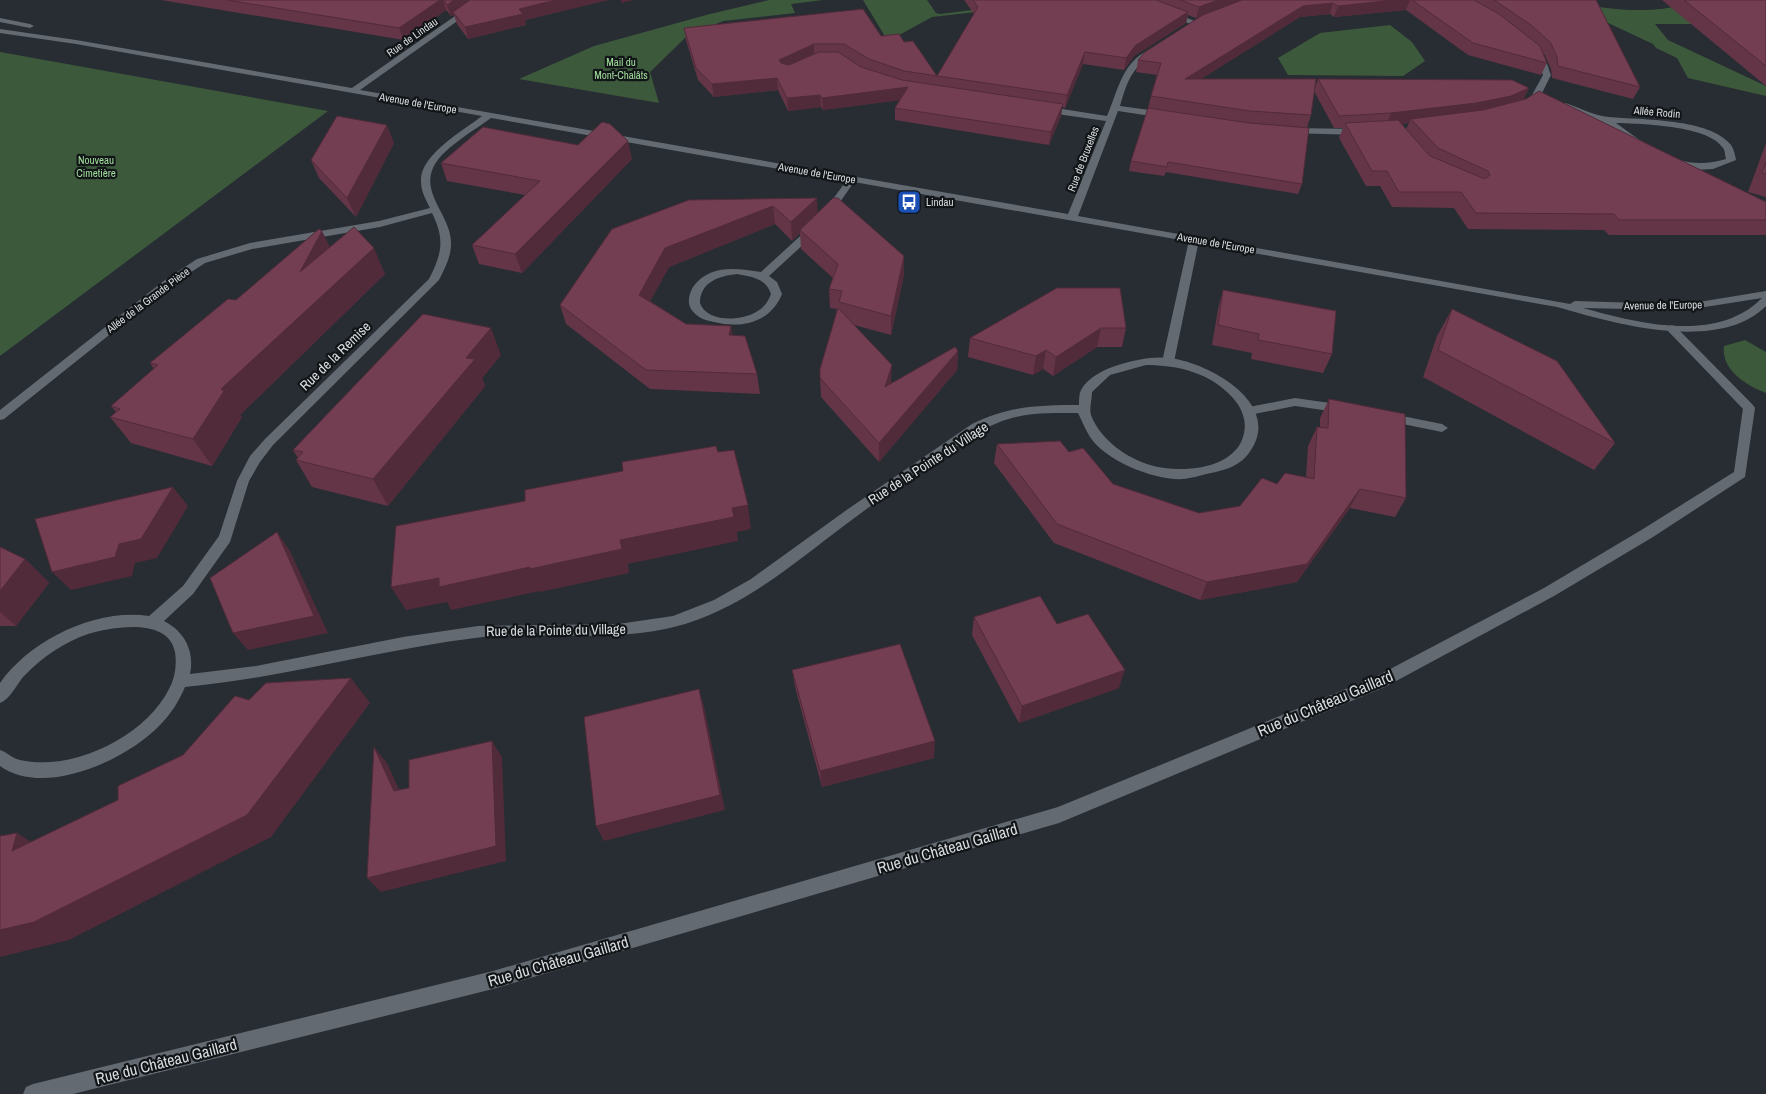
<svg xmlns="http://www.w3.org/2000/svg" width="1766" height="1094" viewBox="0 0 1766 1094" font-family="'Archivo Narrow',sans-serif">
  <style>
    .green { fill: #3d593b }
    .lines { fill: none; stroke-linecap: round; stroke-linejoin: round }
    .service { fill: #646a72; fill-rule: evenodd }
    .minor { fill: #646a72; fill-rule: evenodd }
    .wall { fill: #643547; fill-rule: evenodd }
    .shaded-wall { fill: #512b39 }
    .building { fill: #743e52; stroke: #512b39 }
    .labels { text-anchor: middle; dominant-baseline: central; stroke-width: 4.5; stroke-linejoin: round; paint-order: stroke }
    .far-street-label { font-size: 11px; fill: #d8dce0; stroke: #121517 }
    .far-park-label { font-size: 11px; fill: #a1dd9c; stroke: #121517 }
    .far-poi-label { font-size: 11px; fill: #d8dce0; stroke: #121517; text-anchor: start }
    .street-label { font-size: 14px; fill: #d8dce0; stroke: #121517 }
    .near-street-label { font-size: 16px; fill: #d8dce0; stroke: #121517 }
  </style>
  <rect width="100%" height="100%" fill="#272d33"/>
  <path class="green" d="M769,0H823L791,4L795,13L723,21L686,37L650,72L659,103L519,79L594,46L710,14Z
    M863,0H927L936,13L940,14L1019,4L1021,7L932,17L890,40L886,38Z
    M1559,0C1598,8 1647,16 1685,4L1731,24H1655L1668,40L1766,86V96L1688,78L1677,58L1656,48L1653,44Z
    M1390,25L1412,42L1425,61L1403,76L1288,75L1278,58L1320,33Z
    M0,52L328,111L0,356Z
    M1745,340L1766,352V393C1746,385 1721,370 1724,346Z"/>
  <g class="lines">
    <path class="service" d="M1194,237L1199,240L1174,362L1168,366L1162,362L1189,240Z
      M1672,325L1676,327L1753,405L1755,408L1753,411H1745L1668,331L1666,329L1668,327Z
      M1295,398L1344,405L1350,409L1344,413L1295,406L1249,415L1243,411L1249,407Z
      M1387,413L1442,424L1448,428L1442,432L1383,420L1381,417L1383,414Z"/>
    <path class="minor" d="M478,0H487L360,90L1068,214L1106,121L1043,112L1039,109L1043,106L1107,116C1118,90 1123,58 1154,48L1158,50L1157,52C1132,67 1128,79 1120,106L1164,112L1168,115L1164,118L1118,111L1078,216L1570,304L1575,301L1672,304L1705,301L1766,291V306C1718,354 1613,323 1557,307L854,182L831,215L828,216L823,213L846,181L491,118C475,130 441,149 433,168C421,195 452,217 451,244C451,257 445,268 439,280L273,445L260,462L249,481L230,542L193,594L164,621C184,631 195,651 190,674L256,666L403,637L478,626L618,624L673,616L714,600L751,579L848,509L972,424C1007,406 1040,405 1079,405C1079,400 1079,394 1081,390C1088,377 1105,369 1118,365C1136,360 1151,356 1170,358C1209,363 1285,404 1249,453C1239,467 1222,471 1206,474C1199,476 1191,478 1184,479C1155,481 1106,461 1090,437C1085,429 1082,421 1078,413C1033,413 1010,412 971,437C928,465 886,494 845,525C801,558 758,595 707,616C632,648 553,629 475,638C378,650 283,678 185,687C179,701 171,714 160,725C127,760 44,798 0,766V750C7,752 13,759 20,760C72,772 145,737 169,689C175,678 177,665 175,652C168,617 113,627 88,634C65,642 42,657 25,675C17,683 11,699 0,703V683C30,640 96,608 149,616L183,586L219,536L237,481L250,456L265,439L429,279C442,254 445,239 432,213L380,227L252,249L205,263L173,284L4,419L0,420V410L165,280L197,259L250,243L379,221L430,208C426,200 421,191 421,182C419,155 463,131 482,116L76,44L0,33V29L76,40L352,88ZM1762,298C1717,344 1637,323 1583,308L1672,310L1705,307ZM1146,365C1178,365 1211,373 1233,398C1241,407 1247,420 1244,433C1237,470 1180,474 1150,465C1126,458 1100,439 1091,415C1089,409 1092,399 1092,392L1110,375Z
      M1129,0H1140L1200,23L1193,25Z
      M0,18L30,24L34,26L30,28L0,22Z
      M1532,50C1545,49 1547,65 1551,75L1539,99L1525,107L1521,104L1532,95L1543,75L1536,57L1531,52Z
      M1565,103C1579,107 1594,116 1609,117C1641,120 1710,118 1731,145C1734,149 1735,155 1736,160L1713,169L1696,170L1676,166L1646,152L1603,122L1562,108V104ZM1616,123C1641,124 1708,125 1723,148C1725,150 1725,155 1726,159C1681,173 1651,148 1616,123Z
      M1291,128L1360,129L1364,132L1360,135L1288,133V129Z
      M814,226L818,227V231L769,276L777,282L782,294C771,322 742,329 714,322C705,320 697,318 691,309C687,302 689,294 693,287C709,264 737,268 761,272L810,227ZM737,274C752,277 766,278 771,294C768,302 764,308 756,312C741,321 707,323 700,303C700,282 719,276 737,274Z
      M1749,404L1755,408L1745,477L1653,537L1554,596L1385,687L1059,823L493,989L73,1094H23L26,1087L33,1084L493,971L1058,807L1375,677L1544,588L1643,529L1734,472L1743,408Z"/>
  </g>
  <path class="wall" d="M161,0H608L525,20L526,25L468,39L457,24L454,15L451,16L446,10L404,40Z
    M964,0H1596L1640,87L1633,99L1552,78L1551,69L1545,55L1543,53L1547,63L1541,75L1468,55L1406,10L1334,17L1330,14L1300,17L1201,79L1311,115L1307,128L1302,184L1298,194L1166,172L1164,176L1129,171L1131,161L1148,108L1151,96L1157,75L1136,72L1138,60L1200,16L1196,18L1188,15L1186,23L1134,56L1124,70L1083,64L1065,108L1062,107L1061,116L1049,145L895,120V108L900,100L823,110L821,107L788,111L778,90L714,97L698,80L686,40L684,28L881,36L904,42L937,76L974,14Z
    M1662,0H1766V86Z
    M1318,79L1529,88L1523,100L1766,202V235H1609L1604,230L1468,229L1454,208L1392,207L1380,186H1366L1339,138L1343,128H1334L1314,91ZM1409,123L1406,129L1402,124Z
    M394,143L356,217L319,178L311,160Z
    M1766,143V197L1748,192Z
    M578,145L632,159L522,273L479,264L472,245L525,195L447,181L441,163Z
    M817,198V212L904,256V275L891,335L854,325L891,383L958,351L957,370L879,462L821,397L820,378L837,309L830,308L829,289L833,278L801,249L800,233L792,241L775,224L669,267L650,301L686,324L733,335L757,374L760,394L650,389L566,324L560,305L612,229Z
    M330,247L385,274L240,415L242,417L212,466L131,443L110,417L116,412L111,406L154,369L150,363L236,300Z
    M1057,288L1126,328L1122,347H1097L1053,376L1043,369L1033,375L968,357L970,338Z
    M1223,290L1332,354L1323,373L1251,359L1252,353L1212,345L1218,309Z
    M1452,309L1615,443L1594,470L1423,377L1437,336Z
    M501,355L482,378L485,386L388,506L312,487L296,460L298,458L293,450Z
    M1329,399L1406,498L1395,517L1350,508L1297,582L1200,600L1054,543L994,463L997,444L1069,452L1113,484L1199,513L1240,506L1277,484L1306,478L1308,446L1317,427H1320V418Z
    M0,547L25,559L49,583L16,626H0Z
    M974,617L1057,624L1119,688L1019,723L972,635Z
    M792,670L934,758L822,787L795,687Z"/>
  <path class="shaded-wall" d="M440,0H443L446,10L404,40L399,28Z
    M454,0H475L453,12L454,15L451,16L447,5Z
    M556,0H608L525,20L526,25L468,39L465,27L519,9Z
    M621,0H634L621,3Z
    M1218,0H1247L1196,18L1199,7Z
    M1394,0H1410L1406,10L1334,17L1338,6Z
    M1333,3L1330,14L1300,17L1182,91L1185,79L1303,6Z
    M1188,12L1186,23L1134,56L1124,70L1126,58L1136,45Z
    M814,44V56L780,72L779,60Z
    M1085,52L1083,64L1065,108L1067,95Z
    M777,78L778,90L714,97L712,84Z
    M908,87V99L823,110L822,98Z
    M1529,88L1522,101L1505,108L1411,119L1409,123L1386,126L1391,113Z
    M820,95L821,107L788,111L787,98Z
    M1063,104L1061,116L1049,145L1051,132Z
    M387,125L394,143L356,217L347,198Z
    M628,141L632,159L522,273L515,254Z
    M817,198L818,217L800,230V233L792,241L791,222Z
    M773,206L775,224L669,267L643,314L639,295L665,248Z
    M322,231L335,257L300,272Z
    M374,248L385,274L240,415L242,417L212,466L193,439L221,389Z
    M904,256V275L891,335V316Z
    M731,326L734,345L729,335Z
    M491,328L501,355L482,378L485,386L388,506L373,479L466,358Z
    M1101,328L1097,347L1053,376L1056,357Z
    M1046,350L1043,369L1033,375L1036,356Z
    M958,351L957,370L879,462V443Z
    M892,365L891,384L885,387Z
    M173,487L188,506L157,558L135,563L132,576L71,590L52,572L119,544Z
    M1360,489L1350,508L1297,582L1200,600L1207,582Z
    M748,505L751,529L737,532L738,541L628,564L629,573L540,592V591L451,610L447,602L406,610L391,587L620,540L732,508Z
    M277,532L290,551L328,633L248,650L233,633Z
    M25,559L49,583L16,626L0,612V591Z
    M1125,670L1119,688L1019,723L1022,706Z
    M351,678L370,703L271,837L69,940L0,957V930Z
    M699,689L704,706L725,810L604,841L596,826Z
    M492,741L502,757L506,861L381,892L367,878Z
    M935,741L934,758L822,787L820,771Z
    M374,747L387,763L407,807L394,791Z
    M17,833L50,854L12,851Z"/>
  <path class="building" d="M227,0H440L399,28Z
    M444,0H454L447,5Z
    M470,0H556L519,9L523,14L465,27L453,12Z
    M973,0H1156L1188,12L1136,45L1126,58L1085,52L1067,95L904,71L869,59L844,44H814L779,60L781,63L789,65L819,52H838L861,67L902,80L1063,104L1051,132L895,108L908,87L822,98L820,95L787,98L777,78L712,84L696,68L684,28L863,9L881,36L899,34L904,42L913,41L937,76L978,7Z
    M1180,0H1218L1199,7Z
    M1242,0H1394L1338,6L1333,3L1303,6L1185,79H1316L1311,115L1250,111L1151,96L1161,63L1138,60L1145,52L1203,15Z
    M1412,0H1474L1499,14L1540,46L1547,63L1473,43Z
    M1494,0H1596L1640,87L1558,66L1557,57L1551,43L1531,25Z
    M1684,0H1766V66Z
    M1318,79L1512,80L1529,88L1511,96L1476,103L1391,113L1339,116Z
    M1539,91L1766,202V220H1619L1614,214L1476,213L1461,192H1399L1387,171H1372L1345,123L1398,120L1430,156L1485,179L1490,175L1488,171L1438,148L1411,119L1483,110L1526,99Z
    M1148,108L1249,123L1309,128L1302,184L1168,162L1167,167L1131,161Z
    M337,116L387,125L347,198L311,160Z
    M602,122L610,124L628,141L515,254L472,245L540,181L441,163L483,127L578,145Z
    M1766,161V174L1762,173Z
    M817,198L791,222L773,206L665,248L639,295L686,324L731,326L729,335L745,336L757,374L646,370L560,305L612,229L689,200Z
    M833,198H838L904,256L891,316L839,302L842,291L829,289L838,264L800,230Z
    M354,227L374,248L221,389L224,391L193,439L110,417L120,409L111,406L158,365L150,363L228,299L236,300L319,229L322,231L300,272Z
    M1057,288H1120L1126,328H1101L1056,357L1046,350L1036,356L970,338Z
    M1223,290L1336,311L1332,354L1258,340L1259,334L1218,325Z
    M838,308L892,365L885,387L955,347L958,351L879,443L820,378V369Z
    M1452,309L1557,361L1615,443L1438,350Z
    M423,314L491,328L466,358L475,359L373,479L296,460L303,452L293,450Z
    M1329,399L1405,414L1406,498L1360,489L1307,564L1207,582L1057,524L997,444L1060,441L1069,452L1083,448L1113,484L1199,513L1240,506L1262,478L1277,484L1285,473L1314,479L1317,427L1328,428Z
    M716,446L718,452L734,450L748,505L732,508L734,517L620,540L622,549L530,569V567L439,587V578L391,587L396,526L525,501V490L623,471L622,462Z
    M173,487L141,539L119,544L115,557L52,572L35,519Z
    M277,532L314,616L233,633L210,578Z
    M0,547L25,559L0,591Z
    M1040,596L1057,624L1088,614L1125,670L1022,706L974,617Z
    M900,644L935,741L820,771L792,670Z
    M351,678L247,815L34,922L0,930V836L17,833L12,851L118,800V786L183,755L235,696L249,700L266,683Z
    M699,689L720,795L596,826L584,717Z
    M492,741L496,846L367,878L374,747L394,791L409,788V760Z"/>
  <defs>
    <g id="bus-square" transform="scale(1.25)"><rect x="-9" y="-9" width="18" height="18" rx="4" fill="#1a4fb4" stroke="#121517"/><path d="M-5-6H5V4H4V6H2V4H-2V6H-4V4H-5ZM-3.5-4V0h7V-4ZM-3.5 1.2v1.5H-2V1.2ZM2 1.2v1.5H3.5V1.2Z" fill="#fff"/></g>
  </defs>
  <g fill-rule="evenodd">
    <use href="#bus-square" x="909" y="202"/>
  </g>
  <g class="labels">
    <g class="far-street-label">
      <text transform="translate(412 37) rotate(-35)">Rue de Lindau</text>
      <text transform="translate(418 103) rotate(10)">Avenue de l'Europe</text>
      <text transform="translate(1657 112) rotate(5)">Allée Rodin</text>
      <text transform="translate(1083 159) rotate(-69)">Rue de Bruxelles</text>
      <text transform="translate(817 173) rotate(10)">Avenue de l'Europe</text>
      <text transform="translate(1216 243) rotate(10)">Avenue de l'Europe</text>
      <text transform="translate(148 300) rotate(-37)">Allée de la Grande Pièce</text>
      <text transform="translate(1663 305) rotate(-1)">Avenue de l'Europe</text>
    </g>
    <g class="far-park-label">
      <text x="621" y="62">Mail du<tspan x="621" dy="13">Mont-Chalâts</tspan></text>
      <text x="96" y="160">Nouveau<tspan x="96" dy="13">Cimetière</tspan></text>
    </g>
    <g class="far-poi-label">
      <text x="926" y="202">Lindau</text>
    </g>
    <g class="street-label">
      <text transform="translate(335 356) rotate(-44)">Rue de la Remise</text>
      <text transform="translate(928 463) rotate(-33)">Rue de la Pointe du Village</text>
      <text transform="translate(556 630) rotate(-1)">Rue de la Pointe du Village</text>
    </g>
    <g class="near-street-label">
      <text transform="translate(1325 703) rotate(-23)">Rue du Château Gaillard</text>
      <text transform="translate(947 848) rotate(-16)">Rue du Château Gaillard</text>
      <text transform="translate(558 961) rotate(-16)">Rue du Château Gaillard</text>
      <text transform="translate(166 1061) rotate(-14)">Rue du Château Gaillard</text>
    </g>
  </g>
</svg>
